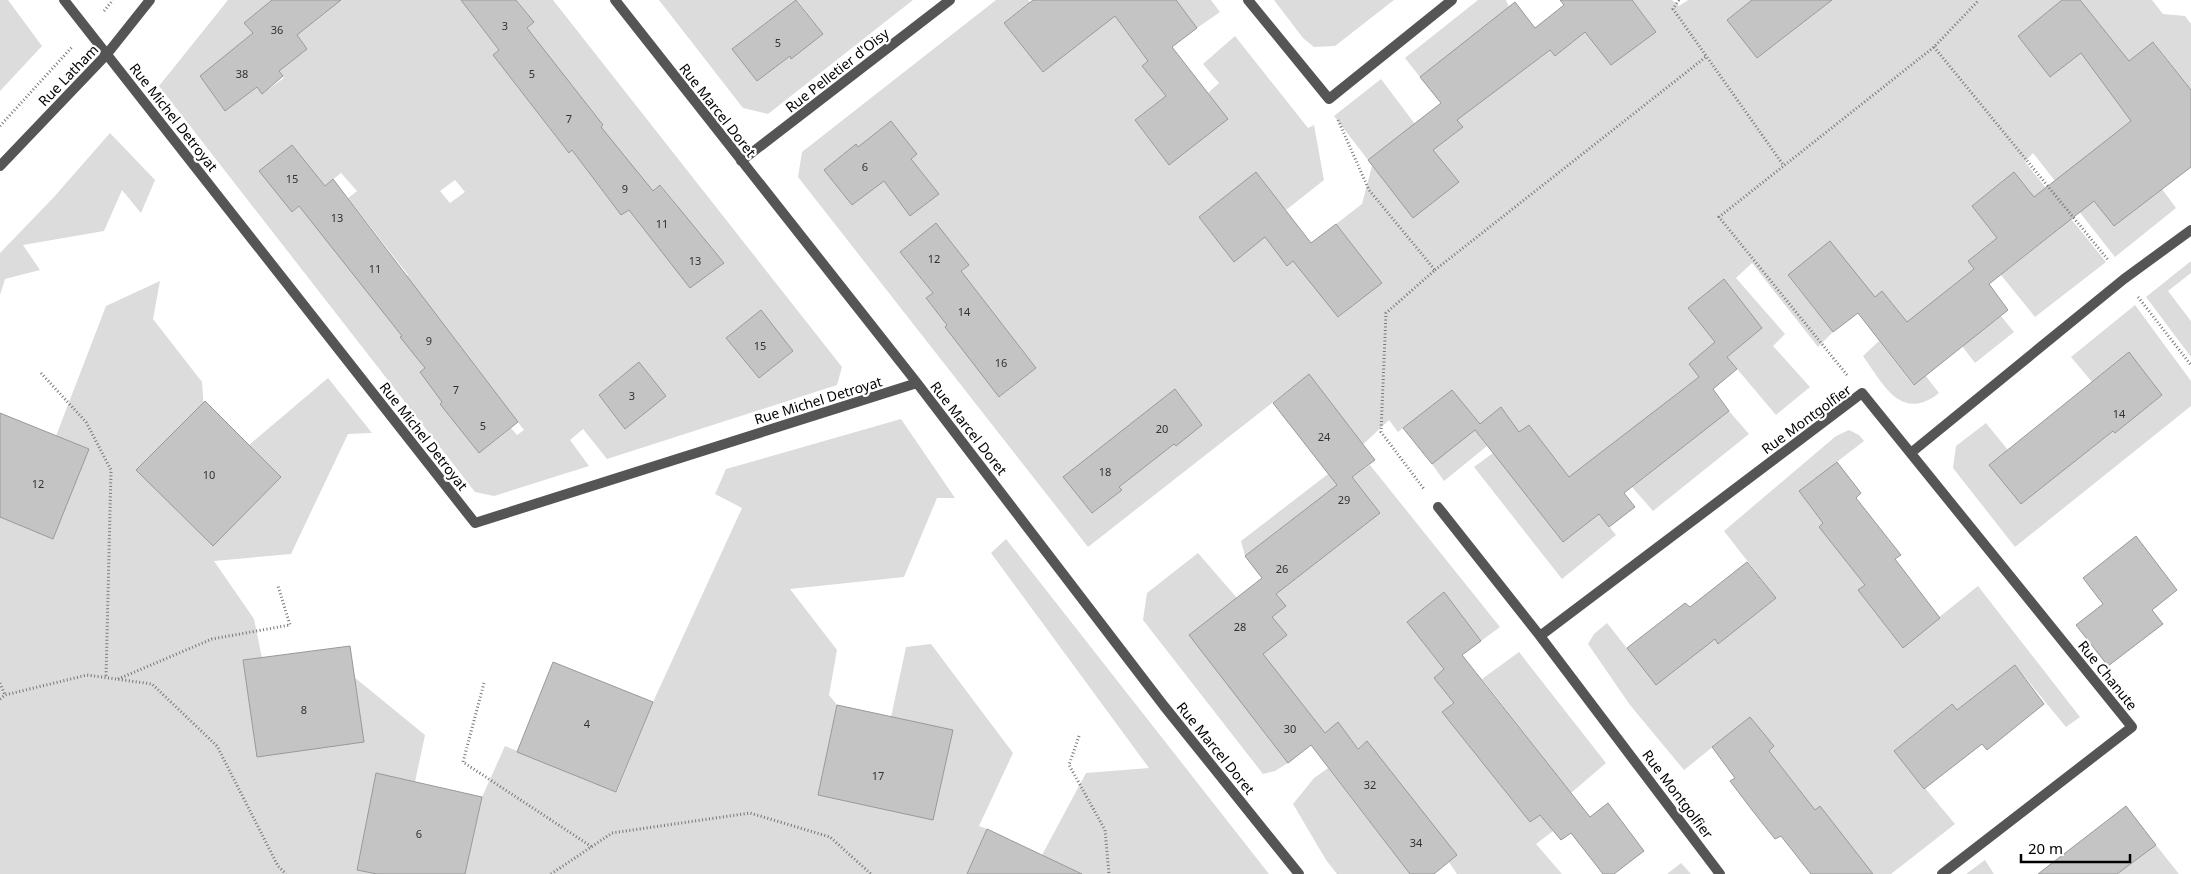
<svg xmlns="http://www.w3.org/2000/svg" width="2191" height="874" viewBox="0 0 2191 874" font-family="'Noto Sans',sans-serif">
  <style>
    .green { fill: #dcdcdc; fill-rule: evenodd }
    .building { fill: #c4c4c4; stroke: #999 }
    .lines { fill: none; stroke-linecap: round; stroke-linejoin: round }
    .path { stroke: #777; stroke-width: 3; stroke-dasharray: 1 2.5; stroke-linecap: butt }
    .minor { stroke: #555; stroke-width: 10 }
    .tertiary { stroke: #555; stroke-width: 10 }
    .labels { text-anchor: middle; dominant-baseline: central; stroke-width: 4.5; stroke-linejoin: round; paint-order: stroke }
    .number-label { font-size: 11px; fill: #313131 }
    .street-label { font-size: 14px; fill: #000; stroke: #fff }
  </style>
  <rect width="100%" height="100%" fill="#fff"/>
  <path class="green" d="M0,0H8L42,46L0,91Z
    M228,0H272L245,23L254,35L200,76L225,111L257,87L263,93L284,78L279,70L307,49L297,35L325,13L316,0H478L467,8L499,50L493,55L569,153L603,125L571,84L567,86L527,28L534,22L517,0H553L842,367L837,385L607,459L583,429L570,440L589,466L494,496L475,492L159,86ZM292,145L325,186L341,173L357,191L348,198L408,275L375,301L302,204L292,212ZM455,180L465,192L450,203L440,191ZM598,185L653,191L661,185L676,204L694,236L699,232L723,263L629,210L621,215ZM761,310L793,351L759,378L727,338ZM433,312L481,373L473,380L506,407L524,430L517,435L511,428L479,453L440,404L442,402L420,372L425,368L401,337ZM639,362L666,396L625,428L599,395Z
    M659,0H796L732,49L757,81L790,56L792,58L823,34L797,0H913L768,114L743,108Z
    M996,0H1028L1030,2L1004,23L1043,72L1088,37L1072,15L1103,0L1148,61L1142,66L1166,96L1135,120L1169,165L1227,119L1208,93L1219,83L1203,64L1235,36L1308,128L1314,125L1324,180L1286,210L1256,172L1199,217L1234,261L1265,237L1287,265L1293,261L1339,317L1381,283L1336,224L1362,204L1372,166L1413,217L1458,182L1433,150L1457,120L1550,50L1555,56L1585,32H1656L1632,0H1672L1679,6L1688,0H1752L1727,20L1757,58L1832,0H2062L2018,36L2050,77L2081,53L2104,84L2164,146L2069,170L2114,226L2162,189L2176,208L2115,257L2033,153L2025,162L2106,262L2035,317L2001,275L2059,229L2014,172L1972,206L1997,238L1968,261L1974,269L1907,322L1882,291L1875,297L1788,276L1833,332L1818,347L1752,263L1736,278L1785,334L1773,346L1810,387L1776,415L1727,357L1762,328L1724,279L1688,308L1715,342L1689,364L1699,377L1653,413L1587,500L1529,425L1519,432L1501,407L1480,424L1452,390L1398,432L1389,420L1355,452L1354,433L1309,374L1088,547L798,177L802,152ZM891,121L917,154L852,205L824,170L855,145L858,147ZM938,194L910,216L902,205ZM936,224L968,265L961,271L1036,368L1000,397L945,327L947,325L926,298L933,293L900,252ZM1175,390L1202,425L1176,445L1174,444L1119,487Z
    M1176,0H1211L1220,12L1197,28Z
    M1274,0H1394L1335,46L1314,47L1303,38Z
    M1478,0H1506L1509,7L1420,77L1405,58Z
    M2080,0H2152L2163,14L2185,16L2191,24V90L2154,42L2129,61Z
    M1381,79L1415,124L1368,160L1334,116Z
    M110,133L155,180L141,213L122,190L104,231L23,245L40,270L5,279L0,295V253L54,197Z
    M2191,261V273L2168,291L2191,321V357L2146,297Z
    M160,281L153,319L202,382L213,545L281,477L249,445L328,378L372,433L348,434L291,554L214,561L254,619L262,658L243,661L257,757L363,741L354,677L425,735L415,782L376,774L357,870L377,874H0V517L53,538L89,449L56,436L106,306Z
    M2135,305L2191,381V406L2015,547L1953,468L1956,446L1986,423L2008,450L1989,465L2021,504L2113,431L2115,433L2162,395L2129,352L2092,382L2071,357Z
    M2001,316L2014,332L1975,363L1962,346Z
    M1879,341L1913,385L1925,375L1939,393C1901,423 1883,384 1863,356Z
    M1729,411L1749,434L1653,511L1632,487Z
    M901,419L955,498H937L904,577L790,589L837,650L829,695L837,705L818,795L933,819L891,717L906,647L931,644L1013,753L979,826L987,829L967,874H465L482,797L505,746L617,792L653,702L742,508L715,494L726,469Z
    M1475,430L1487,446L1444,481L1432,464Z
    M1849,430L1859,435L1864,441L1799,491L1823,523L1819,527L1865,585L1858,590L1902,647L1978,586L2080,717L2066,727L2015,665L1957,710L1951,704L1894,751L1955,824L1891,874H1853L1865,864L1820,806L1815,810L1769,751L1774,746L1750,717L1684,770L1630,705L1588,644L1594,634L1607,623L1656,685L1715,639L1718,644L1776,598L1724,531L1836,436Z
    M1493,453L1563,542L1599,514L1616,535L1562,579L1474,467Z
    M1370,465L1500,627L1481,641L1444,592L1407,622L1444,669L1434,678L1454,703L1442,712L1530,822L1540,814L1553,831L1536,844L1562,874H1457L1367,741L1358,748L1338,723L1325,733L1287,685L1250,714L1288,763L1275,771L1263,774L1143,620L1147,593L1198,553L1237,598L1189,635L1219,673L1286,635L1272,617L1286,606L1276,594L1380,513L1352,477Z
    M1328,474L1337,485L1245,556L1241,541Z
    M1006,539L1269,874H1082L1042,855L1086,773L1149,768L991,553Z
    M1519,652L1606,763L1571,793L1482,679Z
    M1328,768L1410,874H1337L1326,860L1293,804L1314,778Z
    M2156,845L2179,874H2117Z
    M1985,860L1994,874H1966Z
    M1681,863L1691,874H1667Z"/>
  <path class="building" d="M272,0H341L297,35L307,49L279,71L283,76L262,94L257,87L225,111L200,76L253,33L244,23Z
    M461,0H516L534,22L527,28L603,125L601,127L653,191L660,185L724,263L690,288L629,210L621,215L572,150L569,153L493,55L499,50Z
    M796,0L823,34L791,59L790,56L757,81L732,49Z
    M1033,0H1176L1197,28L1172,47L1228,119L1169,165L1135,120L1166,96L1142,66L1148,61L1115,16L1043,72L1004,23Z
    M1560,0H1632L1656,32L1611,65L1585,32L1555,56L1550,50L1457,120L1463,127L1433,150L1459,182L1413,218L1368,160L1441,103L1420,77L1515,2L1535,28L1564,5Z
    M1752,0H1832L1757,58L1727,20Z
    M2062,0H2080L2129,61L2153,42L2191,90V167L2114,226L2094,201L1989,284L2008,310L1914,385L1858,313L1833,332L1788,275L1830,241L1875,297L1882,291L1907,322L1974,269L1968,261L1997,238L1972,206L2014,172L2034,197L2131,121L2081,53L2050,77L2018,36Z
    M891,121L917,154L911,159L939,194L910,216L884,181L852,205L824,170L856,144L858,147Z
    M292,145L325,186L333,179L518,422L479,453L440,404L442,402L420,372L425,368L400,337L402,336L299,206L292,212L259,171Z
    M1256,172L1311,243L1336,224L1382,283L1338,317L1293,261L1287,266L1265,237L1234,262L1199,217Z
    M936,223L969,265L961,271L1036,368L999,397L945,327L947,325L926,298L933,293L900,252Z
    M1724,279L1762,328L1727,357L1737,369L1713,389L1729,411L1624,493L1635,507L1609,527L1599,514L1563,542L1475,430L1432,464L1403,428L1452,390L1480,424L1501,407L1519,432L1529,425L1569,477L1699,377L1689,364L1715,342L1688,308Z
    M761,310L793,351L759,378L726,338Z
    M2129,352L2162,395L2115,433L2113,431L2021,504L1989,465Z
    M639,362L666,396L625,429L599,395Z
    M1309,374L1375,460L1352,477L1380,513L1276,594L1286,606L1272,617L1287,635L1263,654L1325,733L1338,722L1358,749L1367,741L1457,855L1434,874H1410L1311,745L1288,763L1189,635L1262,578L1245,556L1337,485L1273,403Z
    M1175,389L1202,425L1176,446L1174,444L1119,487L1122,490L1092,513L1063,477Z
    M205,401L281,477L213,546L136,470Z
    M0,413L89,449L53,539L0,517Z
    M1837,462L1861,493L1856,498L1901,555L1895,559L1940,618L1903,648L1858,590L1865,585L1819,527L1823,523L1799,491Z
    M2136,536L2177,590L2152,610L2163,624L2108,666L2076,625L2103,604L2083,578Z
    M1747,562L1776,598L1718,644L1715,639L1656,685L1627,648L1685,603L1690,607Z
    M1444,592L1481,641L1462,655L1590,817L1608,803L1644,851L1614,874H1603L1571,833L1561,840L1540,815L1530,822L1442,712L1454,703L1434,678L1444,669L1407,622Z
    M350,646L364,742L257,757L243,660Z
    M553,662L653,702L616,792L517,752Z
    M2015,665L2044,704L1987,750L1982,744L1924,789L1894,751L1952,704L1957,710Z
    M837,705L953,730L933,820L818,795Z
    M1750,717L1774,746L1769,751L1815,810L1820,806L1873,874H1811L1781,836L1775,839L1752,810L1730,781L1735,778L1712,747Z
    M376,773L482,797L465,874H377L357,870Z
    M2126,806L2156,845L2117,874H2038Z
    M987,829L1082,874H967Z"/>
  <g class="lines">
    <path class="path" d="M1679,0L1673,9L1784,166
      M104,11L113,0
      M1934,47L2109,261
      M1338,120L1369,190L1435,270L1386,313L1381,432L1424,489
      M0,126L72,47
      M1435,270L1707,56
      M2138,297L2191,365
      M41,373L86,422L111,470L106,678
      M1847,375L1719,217L1934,47L1979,0
      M118,679L212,639L290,625L278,586
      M0,683L5,695
      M484,683L463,762L592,847
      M0,699L5,695L87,675L152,684L217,746L278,866L286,874
      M1079,736L1069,765L1105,830L1109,874
      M551,874L612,833L750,813L830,837L871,874"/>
    <path class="minor" d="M64,0L475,523L917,383
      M615,0L917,383L1164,706L1299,874
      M1248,0L1329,99L1452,0
      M741,161L950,0
      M1912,452L2124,279L2191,230
      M1438,507L1540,636
      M1720,874L1540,636L1862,393L2132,727L1942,874"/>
    <path class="tertiary" d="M0,166L107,54L150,0"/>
  </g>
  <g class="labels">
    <g class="number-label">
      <text x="505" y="25">3</text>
      <text x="277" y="29">36</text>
      <text x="778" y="42">5</text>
      <text x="242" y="73">38</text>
      <text x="532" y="73">5</text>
      <text x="569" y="118">7</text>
      <text x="865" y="166">6</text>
      <text x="292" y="178">15</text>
      <text x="625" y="188">9</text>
      <text x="337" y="217">13</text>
      <text x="662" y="223">11</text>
      <text x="934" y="258">12</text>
      <text x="695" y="260">13</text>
      <text x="375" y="268">11</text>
      <text x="964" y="311">14</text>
      <text x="429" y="340">9</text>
      <text x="760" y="345">15</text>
      <text x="1001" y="362">16</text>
      <text x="456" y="389">7</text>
      <text x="632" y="395">3</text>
      <text x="2119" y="413">14</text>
      <text x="483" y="425">5</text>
      <text x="1162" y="428">20</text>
      <text x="1324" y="436">24</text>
      <text x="1105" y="471">18</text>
      <text x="209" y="474">10</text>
      <text x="38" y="483">12</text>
      <text x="1344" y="499">29</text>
      <text x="1282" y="568">26</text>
      <text x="1240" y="626">28</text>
      <text x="304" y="709">8</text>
      <text x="587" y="723">4</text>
      <text x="1290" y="728">30</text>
      <text x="878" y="775">17</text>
      <text x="1370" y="784">32</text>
      <text x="419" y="833">6</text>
      <text x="1416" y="842">34</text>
    </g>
    <g class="street-label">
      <text transform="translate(837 70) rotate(-38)">Rue Pelletier d'Oisy</text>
      <text transform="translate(68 75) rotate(-46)">Rue Latham</text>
      <text transform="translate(718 110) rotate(52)">Rue Marcel Doret</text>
      <text transform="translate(174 117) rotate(52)">Rue Michel Detroyat</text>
      <text transform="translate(818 400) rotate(-17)">Rue Michel Detroyat</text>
      <text transform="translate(1806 419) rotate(-36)">Rue Montgolfier</text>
      <text transform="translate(969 428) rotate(52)">Rue Marcel Doret</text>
      <text transform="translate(424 436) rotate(52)">Rue Michel Detroyat</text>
      <text transform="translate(2108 675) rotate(51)">Rue Chanute</text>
      <text transform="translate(1216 748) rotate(51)">Rue Marcel Doret</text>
      <text transform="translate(1678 794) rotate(53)">Rue Montgolfier</text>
    </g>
  </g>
  <path d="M2021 854v8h109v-8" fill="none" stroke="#000000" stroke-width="2.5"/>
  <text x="2028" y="854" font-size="15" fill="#000000" stroke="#ffffff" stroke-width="4" paint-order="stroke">20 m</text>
</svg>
